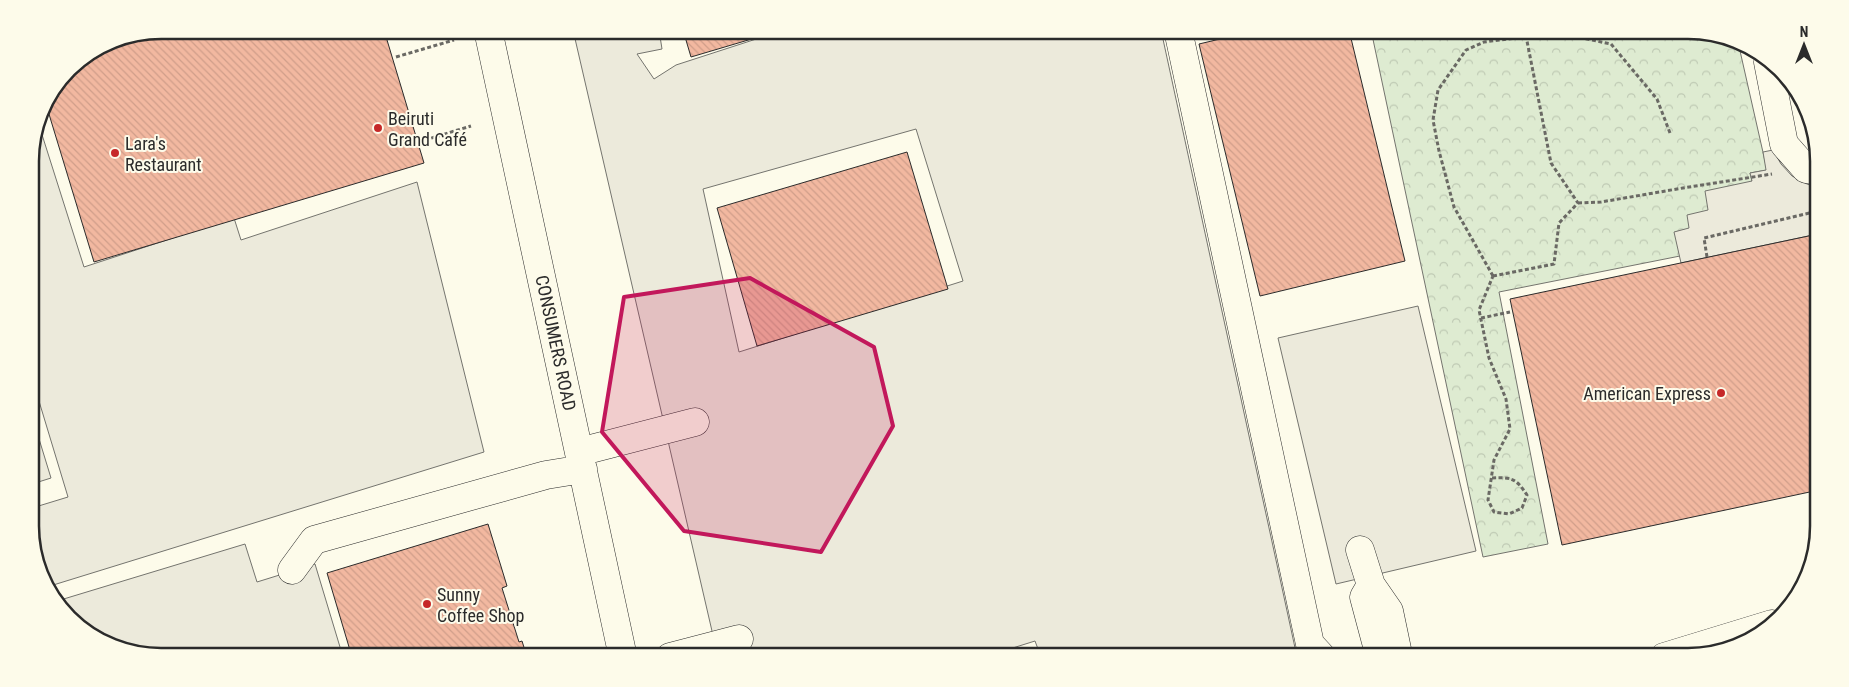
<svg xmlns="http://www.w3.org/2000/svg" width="1849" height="687" viewBox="0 0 1849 687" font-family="'Roboto Condensed',sans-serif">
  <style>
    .park { fill: url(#park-crowns); stroke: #74746e }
    .parking { fill: #eceadb; stroke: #74746e; fill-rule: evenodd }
    .building { fill: url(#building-back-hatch); stroke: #2b2b2b }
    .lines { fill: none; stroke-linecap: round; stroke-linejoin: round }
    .minor-casing { stroke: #2b2b2b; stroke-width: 29 }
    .path { stroke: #6a6964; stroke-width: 3; stroke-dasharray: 4 2.5; stroke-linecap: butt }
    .minor { stroke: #fdfbea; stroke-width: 28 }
    .marked { fill: #c2185b; fill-opacity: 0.2; stroke: #c2185b; stroke-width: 4; stroke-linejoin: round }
    .poi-dot { fill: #c62828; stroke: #fdfbea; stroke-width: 2 }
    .labels { text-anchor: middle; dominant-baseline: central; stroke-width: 4; stroke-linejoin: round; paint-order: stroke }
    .poi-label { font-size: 18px; fill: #2b2b2b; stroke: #fdfbea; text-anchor: start }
    .street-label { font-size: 18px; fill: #2b2b2b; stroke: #fdfbea }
    .rim { fill: none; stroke: #2b2b2b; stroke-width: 2.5 }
  </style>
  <defs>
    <pattern id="park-crowns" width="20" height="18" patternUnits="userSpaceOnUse" patternTransform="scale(1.25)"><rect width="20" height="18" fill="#deebd1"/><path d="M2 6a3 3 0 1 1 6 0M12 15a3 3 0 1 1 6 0" fill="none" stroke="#bfcab4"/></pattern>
    <pattern id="building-back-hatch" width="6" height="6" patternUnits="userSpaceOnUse" patternTransform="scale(1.25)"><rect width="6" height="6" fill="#f2b8a0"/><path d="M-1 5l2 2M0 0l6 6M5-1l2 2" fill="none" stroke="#d09e8a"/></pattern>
  </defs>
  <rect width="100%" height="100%" fill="#fdfbea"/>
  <path class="park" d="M1371,30H1688L1730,37L1738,42L1767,170L1750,173L1752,181L1709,210L1689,229L1675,232L1680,256L1499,292L1548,544L1483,557Z"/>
  <path class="parking" d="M573,30H659L662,49L637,54L654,79L676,65L784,30H1161L1297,657H1041L1035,641L984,657H718ZM916,129L963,281L739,352L703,189Z
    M38,122L84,267L234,218L241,240L417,182L484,452L50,586L32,552V508L68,497L32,378L30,152Z
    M1773,150L1781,164L1792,176L1807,184L1818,188V234L1681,263L1674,232L1689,228L1687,215L1708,210L1705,191L1752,181L1750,173L1766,170L1763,152Z
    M1418,306L1476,551L1336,584L1278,338Z
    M32,416L51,478L32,484Z
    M245,544L257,582L315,564L343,657H161L119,650L63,613L57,601Z"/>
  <path class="building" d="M161,30H384L424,163L94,262L45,101L74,63L111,40Z
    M683,30H782L691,57Z
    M1258,30H1349L1405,261L1260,296L1199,44Z
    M907,152L948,289L757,346L717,208Z
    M1818,234L1819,490L1562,545L1510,299Z
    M488,524L507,586L502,588L519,642L522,641L527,657H352L327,573Z"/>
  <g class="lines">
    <g class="minor-casing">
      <path id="minor" d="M488,30L623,657
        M1178,30L1310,644L1322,657
        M1768,62L1784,144L1806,169L1818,171
        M579,452L695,422
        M1360,550L1371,585
        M292,570L314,540L546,475L583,469
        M670,657L739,639
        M1380,657L1364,597L1371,585L1389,611L1398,654L1397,657
        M1664,657L1772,624"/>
    </g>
    <path class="path" d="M396,57L454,40
      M425,140L471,126
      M1578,203L1601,202L1683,188L1772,174
      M1707,257L1704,238L1818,211
      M1493,276L1454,207L1439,151L1433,120L1438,90L1466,50L1484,42L1558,33L1611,44L1657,99L1670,133
      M1493,276L1554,264L1559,223L1578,203L1551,163L1526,36L1515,30
      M1481,318L1510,312
      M1492,478C1511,477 1516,478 1527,495L1522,508L1509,514L1494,512L1488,500L1494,460L1510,429L1506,399L1489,358L1479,310L1493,276"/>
    <use href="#minor" class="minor"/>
  </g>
  <path class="marked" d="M750,278L874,347L893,426L821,552L684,531L602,432L624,297Z"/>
  <g class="poi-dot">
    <circle cx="378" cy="128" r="5"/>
    <circle cx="115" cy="153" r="5"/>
    <circle cx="1721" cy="393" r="5"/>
    <circle cx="427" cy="604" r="5"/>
  </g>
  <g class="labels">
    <g class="poi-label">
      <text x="388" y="118">Beiruti<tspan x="388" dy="21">Grand Café</tspan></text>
      <text x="125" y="143">Lara's<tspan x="125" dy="21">Restaurant</tspan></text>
      <text x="1711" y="393" text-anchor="end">American Express</text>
      <text x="437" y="594">Sunny<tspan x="437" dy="21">Coffee Shop</tspan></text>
    </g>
    <g class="street-label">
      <text transform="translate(556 343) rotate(78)">CONSUMERS ROAD</text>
    </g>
  </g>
  <path d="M0 0H1849V687H0ZM161 39H1688A122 122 0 0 1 1810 161V526A122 122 0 0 1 1688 648H161A122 122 0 0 1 39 526V161A122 122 0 0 1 161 39Z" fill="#fdfbea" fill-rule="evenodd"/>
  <path class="rim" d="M161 39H1688A122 122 0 0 1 1810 161V526A122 122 0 0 1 1688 648H161A122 122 0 0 1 39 526V161A122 122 0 0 1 161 39Z"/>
  <g transform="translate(1804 45)" stroke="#fdfbea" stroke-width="4" paint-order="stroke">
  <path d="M0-4L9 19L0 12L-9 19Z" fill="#2b2b2b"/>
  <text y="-8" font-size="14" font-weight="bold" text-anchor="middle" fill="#2b2b2b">N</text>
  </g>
</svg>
